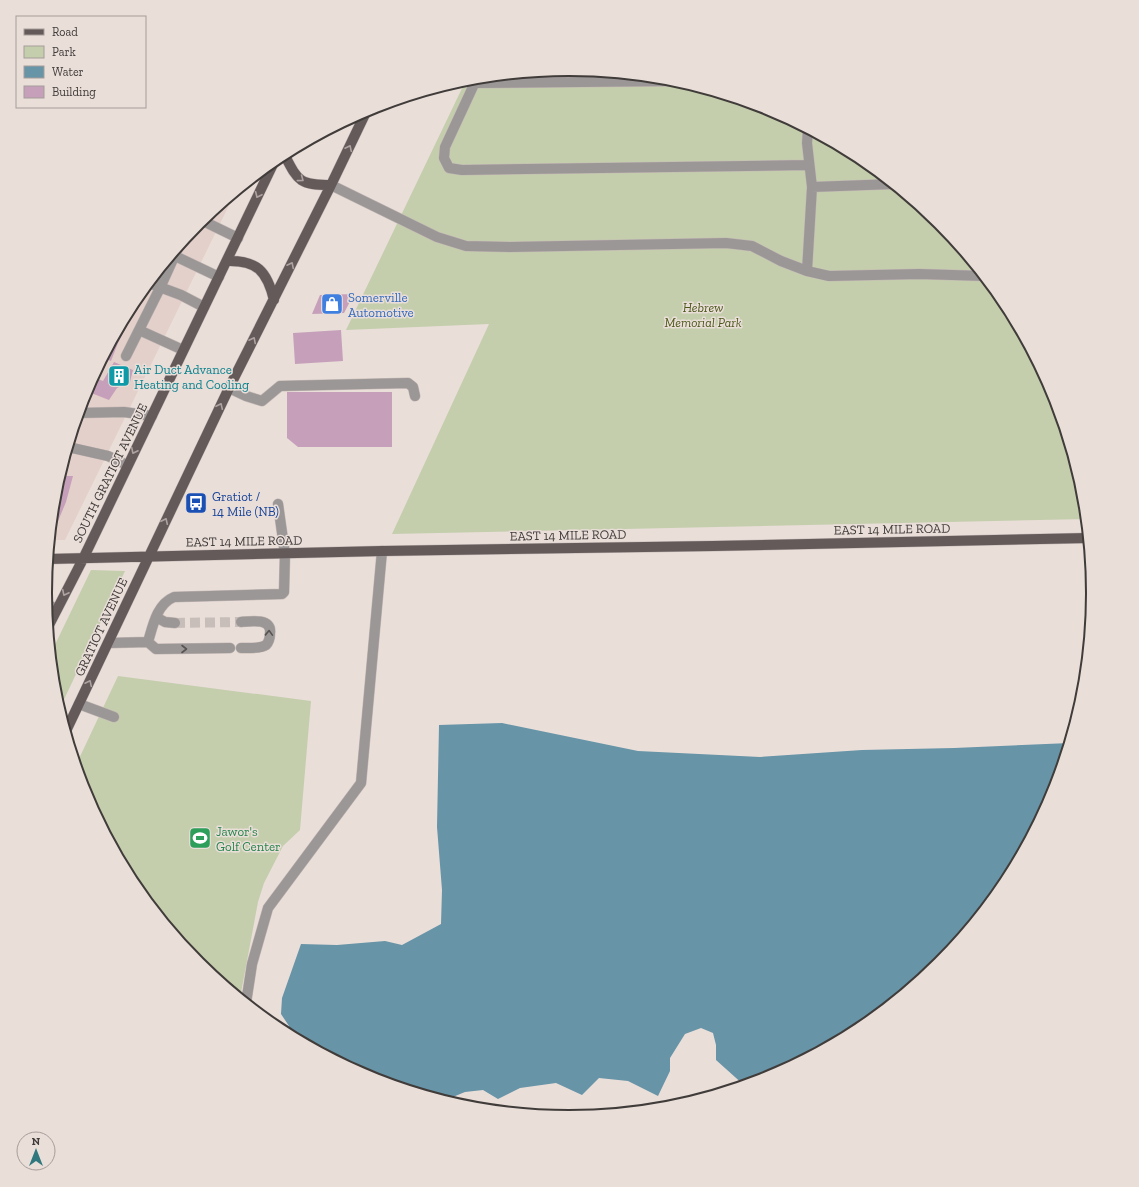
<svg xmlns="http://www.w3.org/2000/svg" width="1139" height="1187" viewBox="0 0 1139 1187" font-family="'Zilla Slab',serif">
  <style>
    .built { fill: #e4d0ca }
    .green { fill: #c4cead }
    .water { fill: #6794a7 }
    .building { fill: #c6a0ba }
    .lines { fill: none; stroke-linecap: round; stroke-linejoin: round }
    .minor-tunnel { stroke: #c8beb9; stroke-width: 10; stroke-dasharray: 10 5; stroke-linecap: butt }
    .minor-casing { stroke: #c5bab6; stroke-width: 11 }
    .major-casing { stroke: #c5bab6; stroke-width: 11 }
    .minor { stroke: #9c9797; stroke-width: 10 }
    .major { stroke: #645a5a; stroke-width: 10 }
    .oneway { stroke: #aea3a0 }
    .oneway2 { stroke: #575351 }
    .labels { text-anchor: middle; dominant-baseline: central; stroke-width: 3; stroke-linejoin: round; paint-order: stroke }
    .shop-label { font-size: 13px; fill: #366cbe; stroke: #eaded9; text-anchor: start }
    .park-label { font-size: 13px; font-style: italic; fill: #4b581a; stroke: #eaded9 }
    .culture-label { font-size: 13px; fill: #0d838f; stroke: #eaded9; text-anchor: start }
    .street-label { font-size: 13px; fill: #403c3a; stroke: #eaded9 }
    .transit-label { font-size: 13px; fill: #164399; stroke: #eaded9; text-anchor: start }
    .leisure-label { font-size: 13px; fill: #27864d; stroke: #eaded9; text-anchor: start }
    .rim { fill: none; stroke: #403c3a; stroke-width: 2 }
  </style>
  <rect width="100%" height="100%" fill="#eaded9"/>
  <path class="built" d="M235,193L65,540H50L55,491L85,393L134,302L199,222Z
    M47,572L52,578L53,585L46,603L45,593Z"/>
  <path class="green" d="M570,69L672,79L770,109L861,158L941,223L1006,302L1054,393L1084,491L1087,519L392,534L489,324L346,330L466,80Z
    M91,570L125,571L59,710L55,696L51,653Z
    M118,676L311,701L300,830L283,846L264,883L258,902L240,998L198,964L133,885L85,794L76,765Z"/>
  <path class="water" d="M502,723L638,751L760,757L862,750L954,748L1070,743L1054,794L1005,885L940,965L861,1030L770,1078L745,1086L716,1060V1045L713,1033L701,1028L685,1034L670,1058V1071L658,1096L628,1081L599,1078L582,1095L556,1083L520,1088L498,1099L483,1090L465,1092L443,1101L369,1078L286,1034L289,1026L281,1014L282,998L301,944L337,945L385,941L402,945L441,924L442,890L437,827L439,725Z"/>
  <path class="building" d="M140,294L142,295L118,343L111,361L104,358L134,302Z
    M354,294L344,313L312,314L320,295Z
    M341,330L343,361L295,364L293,333Z
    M114,362L133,370L130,382L117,388L109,400L86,391L93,377L103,381Z
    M287,392H392V447H298L287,438Z
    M60,476H73L66,502L56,526H52L55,491Z"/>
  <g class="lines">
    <path class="minor-tunnel" d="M175,623L241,622"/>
    <g class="minor-casing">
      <path id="minor" d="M477,78L445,147L444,158L449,168L462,170L808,165
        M475,83L679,81
        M331,185L437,237L466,246L510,247L726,243L752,246L781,261L807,271L829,276L919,274L985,276
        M812,187L894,184
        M201,220L238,238
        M175,256L219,277
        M807,271L812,187L807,143L808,129
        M149,283L181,295L204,307
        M139,330L183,350
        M126,356L160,288L179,246
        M229,388L246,396L262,401L280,386L408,383L413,387L415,396
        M79,413L124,412L152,416
        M68,447L108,456L127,465
        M46,604L57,609
        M156,617L165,622L175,623
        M241,622C251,621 272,618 270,633C270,637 269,642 266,645C260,649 248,648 241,648
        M148,642L156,649L230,648
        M109,643L148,642C153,625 157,604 174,597L282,594L284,592L285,554L278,504
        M79,704L114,717
        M246,1003L252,964L268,908L361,783L382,551"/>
    </g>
    <g class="major-casing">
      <path id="major" d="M284,154C298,181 299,185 331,185
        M227,261C257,260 267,271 274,300
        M48,559L382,551L713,546L1089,538
        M48,627L83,559L275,160
        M66,731L229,388L331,185L367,110"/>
    </g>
    <use href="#minor" class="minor"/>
    <use href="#major" class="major"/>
  </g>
  <defs><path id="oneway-chevron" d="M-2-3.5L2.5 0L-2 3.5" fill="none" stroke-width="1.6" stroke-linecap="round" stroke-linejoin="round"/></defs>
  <g class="oneway">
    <use href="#oneway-chevron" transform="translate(349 148) rotate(-64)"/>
    <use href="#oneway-chevron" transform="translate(301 179) rotate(37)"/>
    <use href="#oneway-chevron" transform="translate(258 195) rotate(115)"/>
    <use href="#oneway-chevron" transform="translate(291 265) rotate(-63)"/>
    <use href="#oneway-chevron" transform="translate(253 340) rotate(-63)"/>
    <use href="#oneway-chevron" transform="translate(220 406) rotate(-65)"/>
    <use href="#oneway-chevron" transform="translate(134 451) rotate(116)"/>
    <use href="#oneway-chevron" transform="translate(165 521) rotate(-65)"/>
    <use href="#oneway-chevron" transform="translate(65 593) rotate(116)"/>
    <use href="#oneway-chevron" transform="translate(89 683) rotate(-64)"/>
  </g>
  <g class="oneway2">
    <use href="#oneway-chevron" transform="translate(269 633) rotate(-88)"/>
    <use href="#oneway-chevron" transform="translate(184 649)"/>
  </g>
  <defs>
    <g id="shop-square" transform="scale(1.15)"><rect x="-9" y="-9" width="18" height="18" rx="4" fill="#3f7fe0" stroke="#eaded9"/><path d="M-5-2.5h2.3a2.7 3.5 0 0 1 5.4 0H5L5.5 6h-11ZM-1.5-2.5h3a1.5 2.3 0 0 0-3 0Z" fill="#fff"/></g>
    <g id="building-square" transform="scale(1.15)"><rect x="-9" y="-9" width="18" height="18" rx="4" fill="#0f9aa8" stroke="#eaded9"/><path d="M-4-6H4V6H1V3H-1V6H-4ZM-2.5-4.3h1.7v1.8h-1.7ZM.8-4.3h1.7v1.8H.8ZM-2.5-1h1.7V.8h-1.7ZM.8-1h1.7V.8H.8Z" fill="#fff"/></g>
    <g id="bus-square" transform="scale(1.15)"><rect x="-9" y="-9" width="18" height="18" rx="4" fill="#1a4fb4" stroke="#eaded9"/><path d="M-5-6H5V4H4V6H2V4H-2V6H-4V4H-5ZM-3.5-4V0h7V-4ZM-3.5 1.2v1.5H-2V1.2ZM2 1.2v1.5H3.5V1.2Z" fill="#fff"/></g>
    <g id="stadium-square" transform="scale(1.15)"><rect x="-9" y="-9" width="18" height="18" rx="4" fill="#2e9e5b" stroke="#eaded9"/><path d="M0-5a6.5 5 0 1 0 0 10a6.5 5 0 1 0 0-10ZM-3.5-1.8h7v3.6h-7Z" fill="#fff"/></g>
  </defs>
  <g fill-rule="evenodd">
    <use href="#shop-square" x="332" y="304"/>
    <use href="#building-square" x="119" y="376"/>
    <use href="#bus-square" x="196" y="503"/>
    <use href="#stadium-square" x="200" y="838"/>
  </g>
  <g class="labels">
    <g class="shop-label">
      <text x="348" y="297">Somerville<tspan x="348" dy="15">Automotive</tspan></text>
    </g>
    <g class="park-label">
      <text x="703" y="307">Hebrew<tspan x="703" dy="15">Memorial Park</tspan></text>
    </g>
    <g class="culture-label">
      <text x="134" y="369">Air Duct Advance<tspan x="134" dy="15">Heating and Cooling</tspan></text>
    </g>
    <g class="street-label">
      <text transform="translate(110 473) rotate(-64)">SOUTH GRATIOT AVENUE</text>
      <text transform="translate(892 529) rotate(-1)">EAST 14 MILE ROAD</text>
      <text transform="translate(568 535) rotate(-1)">EAST 14 MILE ROAD</text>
      <text transform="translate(244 541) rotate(-1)">EAST 14 MILE ROAD</text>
      <text transform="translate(101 627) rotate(-65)">GRATIOT AVENUE</text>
    </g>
    <g class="transit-label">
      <text x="212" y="496">Gratiot /<tspan x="212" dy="15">14 Mile (NB)</tspan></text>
    </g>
    <g class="leisure-label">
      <text x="216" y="831">Jawor's<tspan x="216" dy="15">Golf Center</tspan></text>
    </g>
  </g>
  <path d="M0 0H1139V1187H0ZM52 593a517 517 0 1 1 1034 0a517 517 0 1 1-1034 0Z" fill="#eaded9" fill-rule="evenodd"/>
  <path class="rim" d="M52 593a517 517 0 1 1 1034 0a517 517 0 1 1-1034 0Z"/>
  <rect x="16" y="16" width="130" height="92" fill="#eaded9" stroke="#a69d99"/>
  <rect x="24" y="29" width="20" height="6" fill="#645a5a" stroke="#a69d99"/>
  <text x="52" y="36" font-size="12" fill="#403c3a">Road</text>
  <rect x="24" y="46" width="20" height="12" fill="#c4cead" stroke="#a69d99"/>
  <text x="52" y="56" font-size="12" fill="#403c3a">Park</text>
  <rect x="24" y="66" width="20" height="12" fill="#6794a7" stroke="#a69d99"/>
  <text x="52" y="76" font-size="12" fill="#403c3a">Water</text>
  <rect x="24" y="86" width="20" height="12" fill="#c6a0ba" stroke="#a69d99"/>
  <text x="52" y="96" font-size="12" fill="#403c3a">Building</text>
  <g transform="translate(36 1151)"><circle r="19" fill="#eaded9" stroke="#a69d99"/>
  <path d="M0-3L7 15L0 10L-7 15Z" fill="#2f787d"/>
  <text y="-6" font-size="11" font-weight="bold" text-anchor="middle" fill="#403c3a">N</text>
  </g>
</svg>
